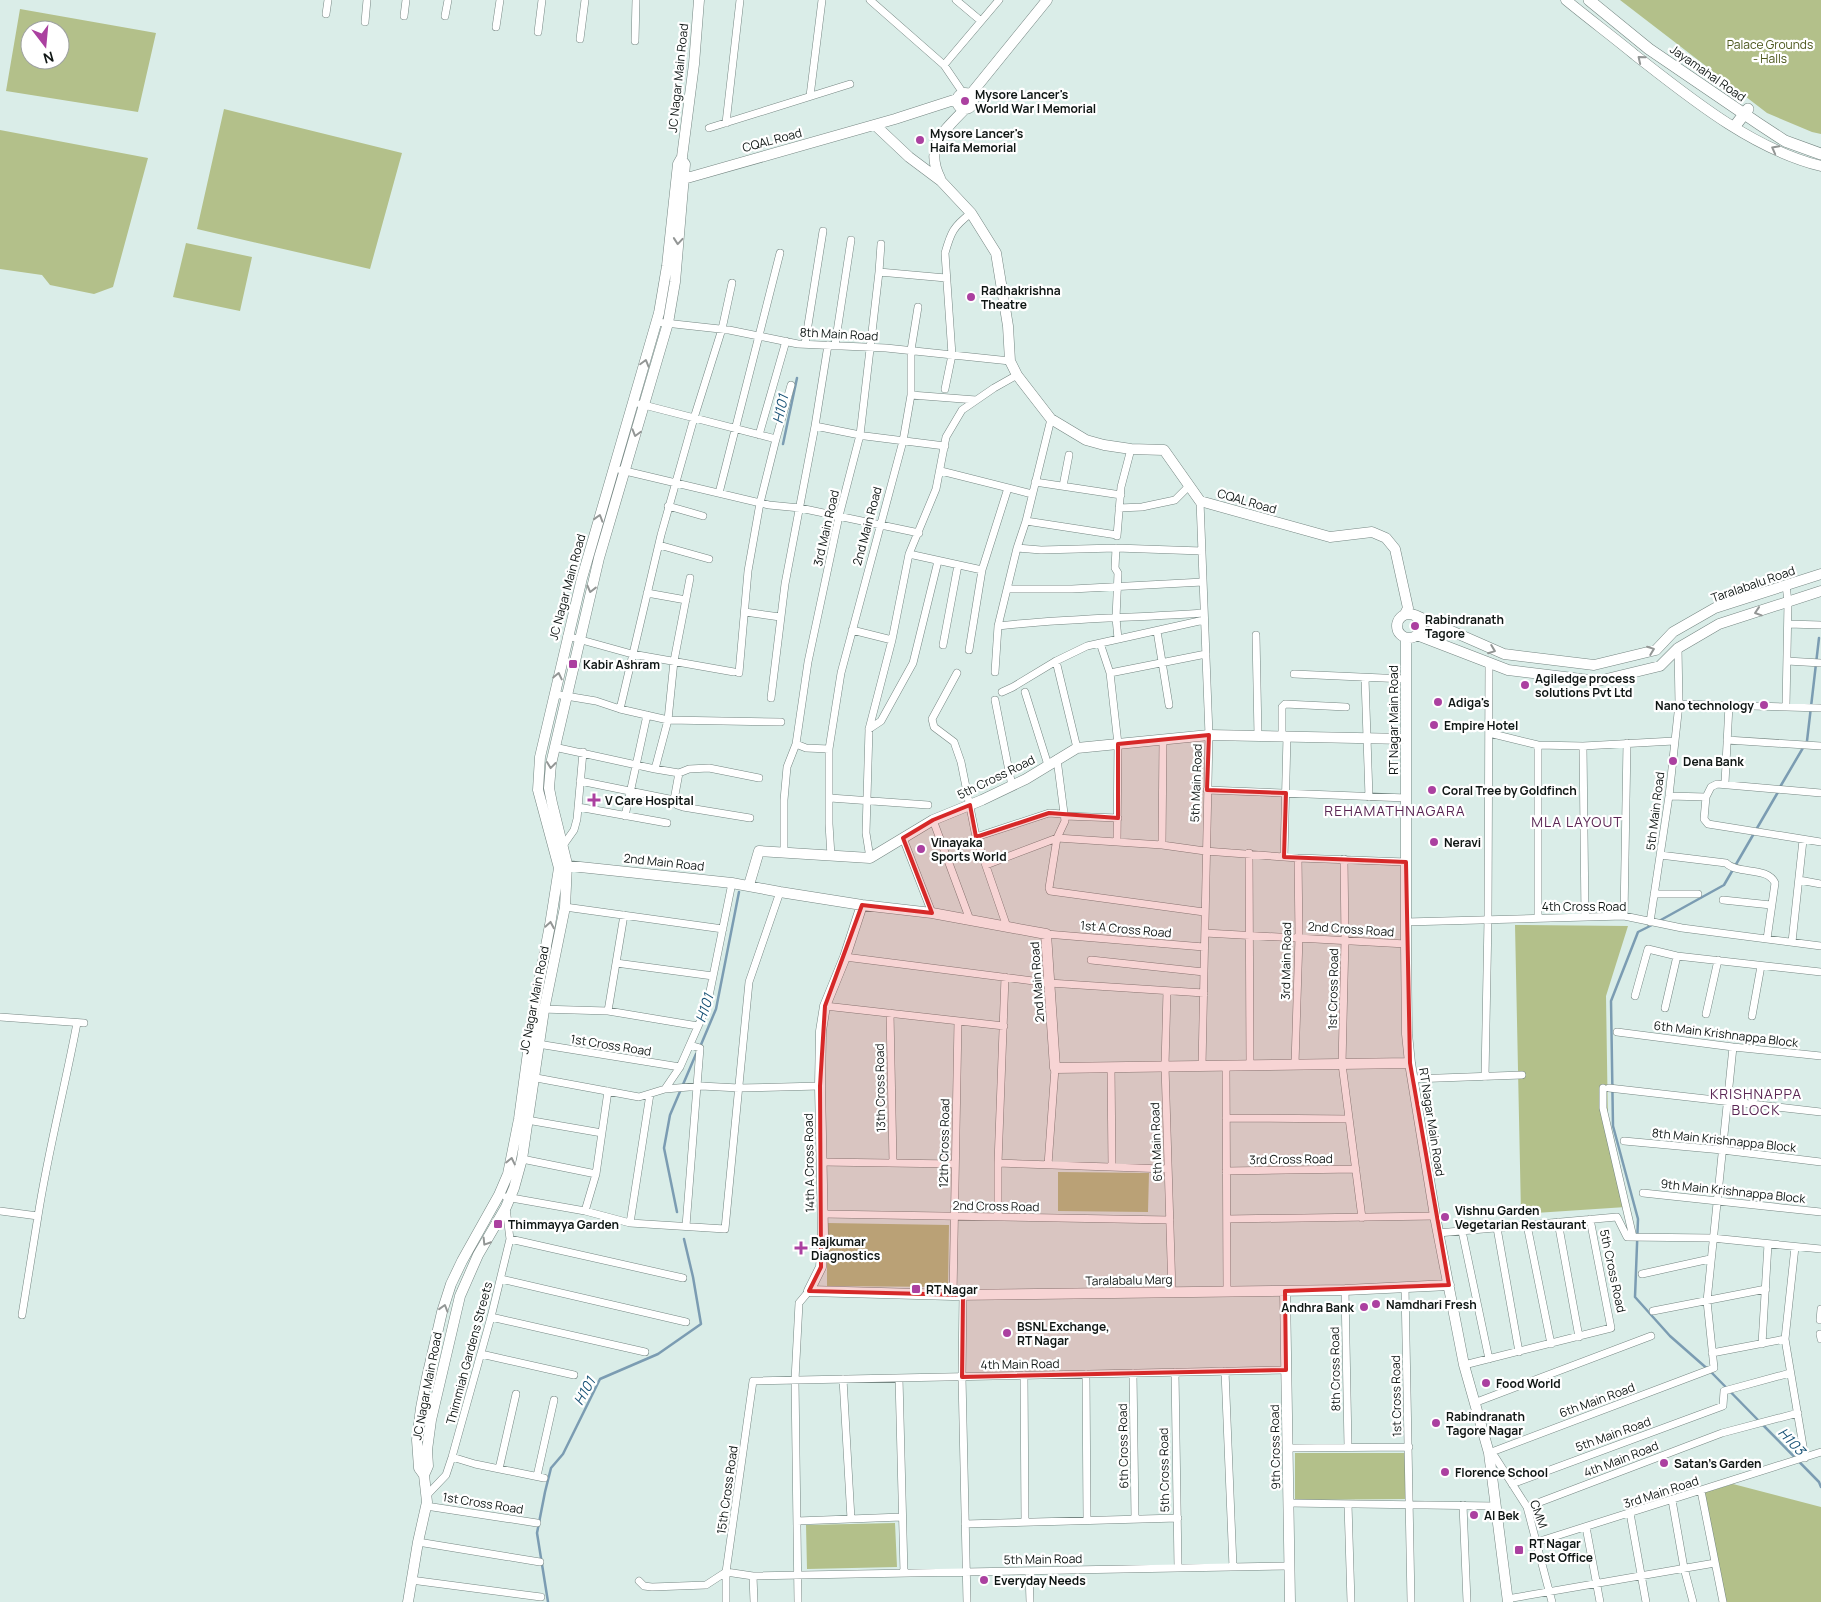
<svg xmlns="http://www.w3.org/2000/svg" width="1821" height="1602" viewBox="0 0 1821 1602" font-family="Manrope,sans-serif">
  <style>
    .green { fill: #b3c08a; fill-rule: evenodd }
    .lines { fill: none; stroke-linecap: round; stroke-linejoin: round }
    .stream { stroke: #7b9cb2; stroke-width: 2.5 }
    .street-casing { stroke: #758682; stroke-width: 8 }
    .secondary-casing { stroke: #758682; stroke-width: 11 }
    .primary-casing { stroke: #758682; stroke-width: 12 }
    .street { stroke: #fff; stroke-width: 7 }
    .secondary { stroke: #fff; stroke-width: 10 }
    .primary { stroke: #fff; stroke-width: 11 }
    .oneway { stroke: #939695 }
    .marked { fill: #d62828; fill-opacity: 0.2; stroke: #d62828; stroke-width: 4; stroke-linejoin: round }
    .poi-dot { fill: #ab40a0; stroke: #fff; stroke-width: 2 }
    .labels { text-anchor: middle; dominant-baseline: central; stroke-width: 4.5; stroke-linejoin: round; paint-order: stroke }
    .park-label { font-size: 12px; fill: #4b561b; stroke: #fff }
    .street-label { font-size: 12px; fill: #0f1614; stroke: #fff }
    .poi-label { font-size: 12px; font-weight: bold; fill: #0f1614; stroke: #fff; text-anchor: start }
    .water-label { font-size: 14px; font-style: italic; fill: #185276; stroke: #fff }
    .neighbourhood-label { font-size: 14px; letter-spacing: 1px; fill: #5a2654; stroke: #fff }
  </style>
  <rect width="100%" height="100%" fill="#daede8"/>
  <path class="green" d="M1620,0H1821V134L1812,132L1767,113Z
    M20,9L156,33L138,112L6,91ZM30,30H60V60H30Z
    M224,109L402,153L370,269L197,229Z
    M0,130L148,158L113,287L94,294L50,285L42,275L0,269Z
    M186,243L252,257L240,311L173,297Z
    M1515,925L1628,926L1606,996L1608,1125L1626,1207L1521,1214Z
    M1058,1172L1149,1173L1148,1212L1058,1211Z
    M827,1223L949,1225L948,1287L827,1286Z
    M1295,1453H1405V1499L1295,1500Z
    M1733,1484L1821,1507V1602H1723L1703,1493Z
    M895,1523L897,1567L807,1569L806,1525Z"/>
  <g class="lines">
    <path class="stream" d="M783,444L797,378
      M1780,787L1807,741L1819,638
      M1659,921L1724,885L1778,792
      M1652,925L1638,932L1611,1001L1613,1126L1638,1219L1635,1297L1670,1336L1711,1372L1759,1421
      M700,1047L716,1009L739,892
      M677,1212L664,1148L670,1115L696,1054
      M1763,1425L1819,1482L1821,1487
      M548,1602L537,1533L545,1492L551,1468L563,1454L600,1379L658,1354L701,1324L693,1277L684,1239"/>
    <g class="street-casing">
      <path id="street" d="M870,0L944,65L963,93
        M956,0L981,21
        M326,14L328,0
        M404,16L406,0
        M445,16L448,0
        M365,22L367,0
        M496,27L500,0
        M538,32L542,0
        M580,39L585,0
        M635,41L636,0
        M944,65L999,0
        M810,96L822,0
        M726,123L740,0
        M709,128L850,84
        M879,272L881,244
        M656,322L729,330L798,344L886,348L1010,361
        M805,344L823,231
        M828,345L815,426L865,436L945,446
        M835,345L851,240
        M945,389L952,355L945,253C951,232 953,227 971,213
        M911,395L976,400
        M640,404L776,439L760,503L748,571L739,673
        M759,435L786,341
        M776,439L791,385
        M621,470L769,505L800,508L919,533
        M941,471L1032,494
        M1035,482L1121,495
        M1063,486L1069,455
        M719,493L780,253
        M1200,501L1209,735L1202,1066
        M668,506L703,516
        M1119,508L1142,507L1175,500L1189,486
        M1026,521L1117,535
        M1117,536L1121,487L1131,449
        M659,545L709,559
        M1017,548L1041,550L1116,548L1202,551
        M1116,548L1115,568L1118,573L1116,618L1118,639
        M909,554L982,570L1008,488
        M1007,589H1072L1203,582
        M647,593L686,600
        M745,612L780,617
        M1788,624L1821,625
        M998,626C1067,618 1136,618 1204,613
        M852,630L892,640
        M1157,631L1169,705
        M1256,635L1258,736
        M567,636L632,654L734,672
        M1100,643L1110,673L1118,744L1117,842
        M943,645L958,565
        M1678,648L1679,704L1821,708
        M969,650L982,570
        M1056,661L1077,748
        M1787,661L1821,663
        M995,672L998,626L1017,548L1026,521L1051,419
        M957,673L932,719L934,727L954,742L961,762L976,837
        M1110,673L1206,654
        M1294,674L1405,679
        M1365,678L1369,797
        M1002,692L1013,687L1056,661L1087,646L1204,620
        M1025,692L1048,765
        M554,694L596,701L620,709L668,720L781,722
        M771,698L785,584L815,426
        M995,700L1012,786
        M1786,706L1788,602L1786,585
        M620,709L661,535L694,418L722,329L732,283
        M869,729L881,721L913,663L938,561
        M1489,733L1538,745L1583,746L1674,741
        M1282,736V707L1285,704L1346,707
        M1727,740L1821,746
        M796,744L806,748L829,749
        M1583,746L1585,917
        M554,747L655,769L679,773L689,769L709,768L759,778
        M1057,759L1065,821L1057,838L1049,888L1050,891L1204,912
        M655,769L668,720L674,661L690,578
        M580,781L674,800L677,805L683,807L750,818
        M1725,783L1729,705
        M1207,790L1406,798
        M1669,796L1706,797L1704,819L1708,824L1821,842
        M1706,797L1711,787L1717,784L1821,793
        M830,798L928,805
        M674,800L679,773
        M578,807L667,823
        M625,816L647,715
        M933,820L970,920
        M903,838L932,913
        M1162,845L1163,740
        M562,847L574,830L577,819L583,752
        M784,853V800L787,767L796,744L808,662L839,516L860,435L879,272L946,278
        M1249,853L1250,1065
        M1660,855L1726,863C1738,875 1767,866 1775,883L1767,939
        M831,856L829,824V749L841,673L903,441L911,395V350L918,307
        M1284,857L1287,736
        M870,858L866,833L869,729L892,640L909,554L936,489L946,437L962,410L994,388L1017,375
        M1344,859L1345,939L1342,1064L1362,1218
        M986,865L1057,838L1162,845L1205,851L1298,858L1406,862
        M1799,880L1821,884
        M1654,894H1698
        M1723,900L1771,905
        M565,907L723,929
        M1624,916L1627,743
        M1538,918V745
        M1406,922L1624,916L1682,928L1821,946
        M1650,922L1669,796L1679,704
        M1007,927L976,837L1049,813L1062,814L1065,816L1118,818
        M1205,933L1406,944
        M1046,934L1204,947
        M1792,942L1803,840
        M845,957L1049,983L1204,993
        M1091,960L1204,972
        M616,963L713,976
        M1167,991L1165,1066L1172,1292
        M1635,996L1648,949L1677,956L1821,972
        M825,1006L1004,1026
        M1665,1008L1677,956
        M540,1009L608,1011L698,1026
        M608,1011L624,915
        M890,1013L893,1163
        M1706,1014L1718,960
        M1752,1016L1761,966
        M0,1017L84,1023
        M1617,1032L1733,1047L1821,1056
        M538,1044L680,1067
        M1295,1064L1299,937L1298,858
        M1226,1066L1227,1291
        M1111,1067L1112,1167
        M531,1077L639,1097L665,1089L680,1067L707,1006L732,883
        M1485,1077L1488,919L1489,663
        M1412,1079L1522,1075
        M1603,1088V1108L1633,1237
        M1609,1088L1821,1112
        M665,1089L701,1086L739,1088L820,1086
        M1226,1118L1349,1119
        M527,1120L602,1133
        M1624,1141L1722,1150L1821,1162
        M522,1159L596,1174
        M822,1162L955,1164
        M998,1163L1168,1169
        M1048,1165L1055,1068
        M1226,1171L1356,1169
        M1643,1193L1821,1212
        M506,1197L585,1211L630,1223L725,1229L749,982L780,892
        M0,1211L38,1216C48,1151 65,1087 77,1023
        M585,1211L596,1174L608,1091
        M823,1214L1170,1220
        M998,1217V1163L1005,977
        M1227,1219L1435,1216
        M1558,1222L1579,1337
        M630,1223L650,1094
        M1527,1225L1551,1344
        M686,1226L700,1048L690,1045
        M1497,1228L1519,1352
        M1462,1231L1489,1359
        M1438,1233L1617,1217L1627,1237L1712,1238L1821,1249
        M510,1239L683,1278
        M1795,1247L1785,1339L1805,1458
        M1642,1274L1710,1259
        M501,1279L686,1322
        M1405,1287L1411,1602
        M1345,1290L1348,1447
        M953,1295L958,1021
        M963,1295L962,1377L967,1602
        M1653,1311L1766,1289
        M22,1315L38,1216
        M491,1317L645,1352
        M1820,1320L1821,1309
        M1820,1334L1821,1339
        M1762,1344L1768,1244
        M1712,1353L1785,1339
        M481,1354L574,1375
        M1464,1365L1611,1328L1590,1219
        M1225,1371L1233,1567
        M1175,1372L1178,1568
        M1133,1373L1135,1518
        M1086,1374L1087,1520
        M1024,1375L1025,1522
        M899,1378L904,1573
        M843,1379L851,1519
        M1474,1403L1651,1336
        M1288,1448L1409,1447
        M452,1457L475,1464L544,1478
        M499,1469L516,1394
        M537,1476L554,1400
        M1512,1484L1723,1406L1724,1391L1790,1373
        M1701,1491L1723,1602
        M426,1496L446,1475L452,1457L491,1317L510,1239L506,1208
        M1672,1500L1684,1568L1693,1602
        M1288,1503L1495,1506
        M1348,1504L1351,1602
        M1463,1505L1467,1602
        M426,1506L537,1523
        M1527,1507L1722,1433L1798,1413
        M1630,1513L1646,1602
        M797,1521L902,1517
        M965,1524L1178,1518
        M1586,1527L1600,1602
        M418,1542L540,1562
        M1537,1542L1821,1452
        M1029,1571L1030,1602
        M753,1576L754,1602
        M411,1580L541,1597
        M639,1581L644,1586L652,1587L706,1585L726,1572L753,1576L1290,1566
        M1507,1599L1715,1563
        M726,1602V1572L753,1381L1286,1370
        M798,1602L795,1380L799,1303L809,1291
        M1552,1602L1527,1507L1495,1457L1489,1453L1714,1368L1707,1301L1733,1047"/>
    </g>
    <g class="secondary-casing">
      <path id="secondary" d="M1566,0C1589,19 1612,36 1635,55C1690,98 1752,149 1821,166
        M957 101a8 8 0 1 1 16 0a8 8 0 1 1-16 0Z
        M970,95L1047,0
        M875,125L909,157L941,181L971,213L996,253L1008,326L1010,361L1017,375L1051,419L1086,440L1104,445L1131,449L1164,450L1200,501L1330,537L1372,532L1386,538L1395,549L1408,608L1405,614
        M940,178C924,146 944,131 965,109
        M680,180L895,119L957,99
        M1397 626a12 12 0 1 1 24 0a12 12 0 1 1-24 0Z
        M1415,615L1504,654L1594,665L1656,650L1673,632L1715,608L1821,574
        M1417,635L1508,670L1598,681L1660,666L1678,648L1719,624L1821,591
        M1406,638V944L1407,1034L1410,1063L1435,1216L1464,1365L1489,1453L1508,1602
        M561,865L732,883L780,892L862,905L932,913L1046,934L1055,1068L1410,1063
        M749,885L759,851L870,858L933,820L982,800L1026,779L1077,748L1209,735L1406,739
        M862,905L845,957L825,1006L821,1031L820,1086L823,1234L821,1267L809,1291L953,1295L1345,1290L1449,1285
        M1285,1291L1290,1602
        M424,1475L428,1466L427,1450L431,1420L460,1296L478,1255L506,1207L514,1188L522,1159L544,1010L565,907L567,864L552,803L549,788L551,764L599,558L668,323L675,282L685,164L681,159
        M408,1602L418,1542L427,1502L424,1475L419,1468L417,1440L421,1408L427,1377L442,1312L451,1284L462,1261L499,1195L508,1174L519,1119L534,1008L550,925L559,868L538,790L540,757L582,578L659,313L667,266L678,164L682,157L694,64L699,0"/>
    </g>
    <g class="primary-casing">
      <path id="primary" d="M1589,0L1649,49L1759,124L1785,141L1821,154
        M1735,126L1748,109"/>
    </g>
    <use href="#street" class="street"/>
    <use href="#secondary" class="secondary"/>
    <use href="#primary" class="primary"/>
  </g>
  <defs><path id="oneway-chevron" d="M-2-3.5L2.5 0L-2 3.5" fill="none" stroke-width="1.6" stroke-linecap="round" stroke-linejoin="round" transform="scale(1.25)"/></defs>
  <g class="oneway">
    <use href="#oneway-chevron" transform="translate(1641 59) rotate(-141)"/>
    <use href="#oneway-chevron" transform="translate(1775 149) rotate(-152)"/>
    <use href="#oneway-chevron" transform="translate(678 241) rotate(95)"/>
    <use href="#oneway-chevron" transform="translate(645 363) rotate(-74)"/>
    <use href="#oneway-chevron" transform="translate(636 433) rotate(106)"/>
    <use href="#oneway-chevron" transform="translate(599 518) rotate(-73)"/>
    <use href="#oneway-chevron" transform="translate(591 589) rotate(104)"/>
    <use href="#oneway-chevron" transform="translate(1758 612) rotate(162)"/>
    <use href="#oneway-chevron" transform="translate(1492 650) rotate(21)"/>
    <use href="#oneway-chevron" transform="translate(1651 650) rotate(-21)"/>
    <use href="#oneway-chevron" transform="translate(558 676) rotate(-78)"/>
    <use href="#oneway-chevron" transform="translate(551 765) rotate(97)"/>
    <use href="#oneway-chevron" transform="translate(550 925) rotate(-80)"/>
    <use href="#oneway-chevron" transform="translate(511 1161) rotate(-78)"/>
    <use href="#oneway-chevron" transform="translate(486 1242) rotate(122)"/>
    <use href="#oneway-chevron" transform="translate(444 1308) rotate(-73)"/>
  </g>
  <path class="marked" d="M1209,735L1207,790L1286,793L1284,857L1406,862L1410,1063L1449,1285L1285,1291L1286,1370L962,1377L963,1295L809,1291L821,1267L820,1086L825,1006L862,905L932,913L903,838L933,820L970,805L976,837L1049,813L1118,818V744Z"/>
  <g class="poi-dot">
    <circle cx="965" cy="101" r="5"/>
    <circle cx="920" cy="140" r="5"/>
    <circle cx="971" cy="297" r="5"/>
    <circle cx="1415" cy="626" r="5"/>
    <rect x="568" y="659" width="10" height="10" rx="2.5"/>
    <circle cx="1525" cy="685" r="5"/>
    <circle cx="1438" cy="702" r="5"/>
    <circle cx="1764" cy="705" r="5"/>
    <circle cx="1434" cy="725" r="5"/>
    <circle cx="1673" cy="761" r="5"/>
    <circle cx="1432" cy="790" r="5"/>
    <path d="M591.5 792.5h5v5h5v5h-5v5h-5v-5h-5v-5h5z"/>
    <circle cx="1434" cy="842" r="5"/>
    <circle cx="921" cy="849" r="5"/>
    <circle cx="1445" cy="1217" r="5"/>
    <rect x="493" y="1219" width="10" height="10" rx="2.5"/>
    <path d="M798.5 1240.5h5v5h5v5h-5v5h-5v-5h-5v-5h5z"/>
    <rect x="911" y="1284" width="10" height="10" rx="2.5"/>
    <circle cx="1376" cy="1304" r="5"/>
    <circle cx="1364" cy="1307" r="5"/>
    <circle cx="1007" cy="1333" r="5"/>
    <circle cx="1486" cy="1383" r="5"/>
    <circle cx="1436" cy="1423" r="5"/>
    <circle cx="1664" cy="1463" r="5"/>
    <circle cx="1445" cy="1472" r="5"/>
    <circle cx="1474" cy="1515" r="5"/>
    <rect x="1514" y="1545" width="10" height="10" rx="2.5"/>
    <circle cx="984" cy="1580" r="5"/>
  </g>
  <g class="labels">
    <g class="park-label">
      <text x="1770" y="44">Palace Grounds<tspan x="1770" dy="14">- Halls</tspan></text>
    </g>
    <g class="street-label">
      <text transform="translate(1708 73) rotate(35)">Jayamahal Road</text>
      <text transform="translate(678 78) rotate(-84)">JC Nagar Main Road</text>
      <text transform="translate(772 140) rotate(-15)">CQAL Road</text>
      <text transform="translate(839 334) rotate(3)">8th Main Road</text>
      <text transform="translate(1247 501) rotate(16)">CQAL Road</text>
      <text transform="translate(867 526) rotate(-75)">2nd Main Road</text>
      <text transform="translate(826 528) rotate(-77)">3rd Main Road</text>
      <text transform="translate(1753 584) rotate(-19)">Taralabalu Road</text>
      <text transform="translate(567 587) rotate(-75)">JC Nagar Main Road</text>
      <text transform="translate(1393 720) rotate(-90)">RT Nagar Main Road</text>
      <text transform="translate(996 777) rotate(-26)">5th Cross Road</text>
      <text transform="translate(1196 783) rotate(-88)">5th Main Road</text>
      <text transform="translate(1655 811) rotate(-83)">5th Main Road</text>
      <text transform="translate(664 862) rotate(6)">2nd Main Road</text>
      <text x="1584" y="906">4th Cross Road</text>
      <text transform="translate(1126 929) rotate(5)">1st A Cross Road</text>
      <text transform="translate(1351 929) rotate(4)">2nd Cross Road</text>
      <text transform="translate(1286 961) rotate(-89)">3rd Main Road</text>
      <text transform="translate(1037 982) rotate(-94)">2nd Main Road</text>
      <text transform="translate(1333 989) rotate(-89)">1st Cross Road</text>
      <text transform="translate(534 1000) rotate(-79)">JC Nagar Main Road</text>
      <text transform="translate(1726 1034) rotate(7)">6th Main Krishnappa Block</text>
      <text transform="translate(611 1045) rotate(9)">1st Cross Road</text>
      <text transform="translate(880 1088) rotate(-91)">13th Cross Road</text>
      <text transform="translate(1432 1122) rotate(81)">RT Nagar Main Road</text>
      <text transform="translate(1724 1140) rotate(6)">8th Main Krishnappa Block</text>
      <text transform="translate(1156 1142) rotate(-92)">6th Main Road</text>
      <text transform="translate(944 1143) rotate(-89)">12th Cross Road</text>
      <text transform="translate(1291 1159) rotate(-1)">3rd Cross Road</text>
      <text transform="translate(809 1163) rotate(-91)">14th A Cross Road</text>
      <text transform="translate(1733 1191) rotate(6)">9th Main Krishnappa Block</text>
      <text transform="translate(996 1206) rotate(1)">2nd Cross Road</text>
      <text transform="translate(1613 1271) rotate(78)">5th Cross Road</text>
      <text transform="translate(1129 1280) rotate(-1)">Taralabalu Marg</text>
      <text transform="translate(469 1353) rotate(-75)">Thimmiah Gardens Streets</text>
      <text transform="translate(1020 1364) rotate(-1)">4th Main Road</text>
      <text transform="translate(1335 1369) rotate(-91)">8th Cross Road</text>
      <text transform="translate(427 1386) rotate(-79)">JC Nagar Main Road</text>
      <text transform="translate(1396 1396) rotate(-91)">1st Cross Road</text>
      <text transform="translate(1597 1400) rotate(-20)">6th Main Road</text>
      <text transform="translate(1613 1434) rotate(-20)">5th Main Road</text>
      <text transform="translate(1123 1446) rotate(-91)">6th Cross Road</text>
      <text transform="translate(1275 1447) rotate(-91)">9th Cross Road</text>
      <text transform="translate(1621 1459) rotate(-21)">4th Main Road</text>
      <text transform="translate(1164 1470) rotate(-91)">5th Cross Road</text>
      <text transform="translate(727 1490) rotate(-82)">15th Cross Road</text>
      <text transform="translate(1661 1492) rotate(-18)">3rd Main Road</text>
      <text transform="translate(483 1503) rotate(9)">1st Cross Road</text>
      <text transform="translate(1539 1514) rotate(70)">CMM</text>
      <text transform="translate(1043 1559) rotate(-1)">5th Main Road</text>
    </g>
    <g class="poi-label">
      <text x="975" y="94">Mysore Lancer's<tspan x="975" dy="14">World War I Memorial</tspan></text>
      <text x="930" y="133">Mysore Lancer's<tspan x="930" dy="14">Haifa Memorial</tspan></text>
      <text x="981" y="290">Radhakrishna<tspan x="981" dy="14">Theatre</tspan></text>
      <text x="1425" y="619">Rabindranath<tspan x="1425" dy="14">Tagore</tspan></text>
      <text x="583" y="664">Kabir Ashram</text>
      <text x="1535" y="678">Agiledge process<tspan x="1535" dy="14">solutions Pvt Ltd</tspan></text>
      <text x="1448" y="702">Adiga's</text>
      <text x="1754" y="705" text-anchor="end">Nano technology</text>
      <text x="1444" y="725">Empire Hotel</text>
      <text x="1683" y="761">Dena Bank</text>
      <text x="1442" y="790">Coral Tree by Goldfinch</text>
      <text x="605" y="800">V Care Hospital</text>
      <text x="931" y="842">Vinayaka<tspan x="931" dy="14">Sports World</tspan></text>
      <text x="1444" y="842">Neravi</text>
      <text x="1455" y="1210">Vishnu Garden<tspan x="1455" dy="14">Vegetarian Restaurant</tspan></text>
      <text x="508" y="1224">Thimmayya Garden</text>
      <text x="811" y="1241">Rajkumar<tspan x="811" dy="14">Diagnostics</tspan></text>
      <text x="926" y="1289">RT Nagar</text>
      <text x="1386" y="1304">Namdhari Fresh</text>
      <text x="1354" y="1307" text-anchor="end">Andhra Bank</text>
      <text x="1017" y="1326">BSNL Exchange,<tspan x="1017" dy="14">RT Nagar</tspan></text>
      <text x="1496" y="1383">Food World</text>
      <text x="1446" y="1416">Rabindranath<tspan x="1446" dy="14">Tagore Nagar</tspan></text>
      <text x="1674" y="1463">Satan's Garden</text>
      <text x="1455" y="1472">Florence School</text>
      <text x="1484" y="1515">Al Bek</text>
      <text x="1529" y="1543">RT Nagar<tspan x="1529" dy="14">Post Office</tspan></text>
      <text x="994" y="1580">Everyday Needs</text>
    </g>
    <g class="water-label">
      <text transform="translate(780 409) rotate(-78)">H101</text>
      <text transform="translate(704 1008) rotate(-72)">H101</text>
      <text transform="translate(584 1391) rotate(-61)">H101</text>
      <text transform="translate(1792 1441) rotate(47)">H103</text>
    </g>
    <g class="neighbourhood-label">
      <text x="1395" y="810">REHAMATHNAGARA</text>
      <text x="1577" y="821">MLA LAYOUT</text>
      <text x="1756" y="1093">KRISHNAPPA<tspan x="1756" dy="16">BLOCK</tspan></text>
    </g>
  </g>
  <g transform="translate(45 45) rotate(164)"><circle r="24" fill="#ffffff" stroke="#9fa2a1"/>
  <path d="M0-4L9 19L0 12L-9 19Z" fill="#ab40a0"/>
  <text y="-8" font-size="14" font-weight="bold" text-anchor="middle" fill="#0f1614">N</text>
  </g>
</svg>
